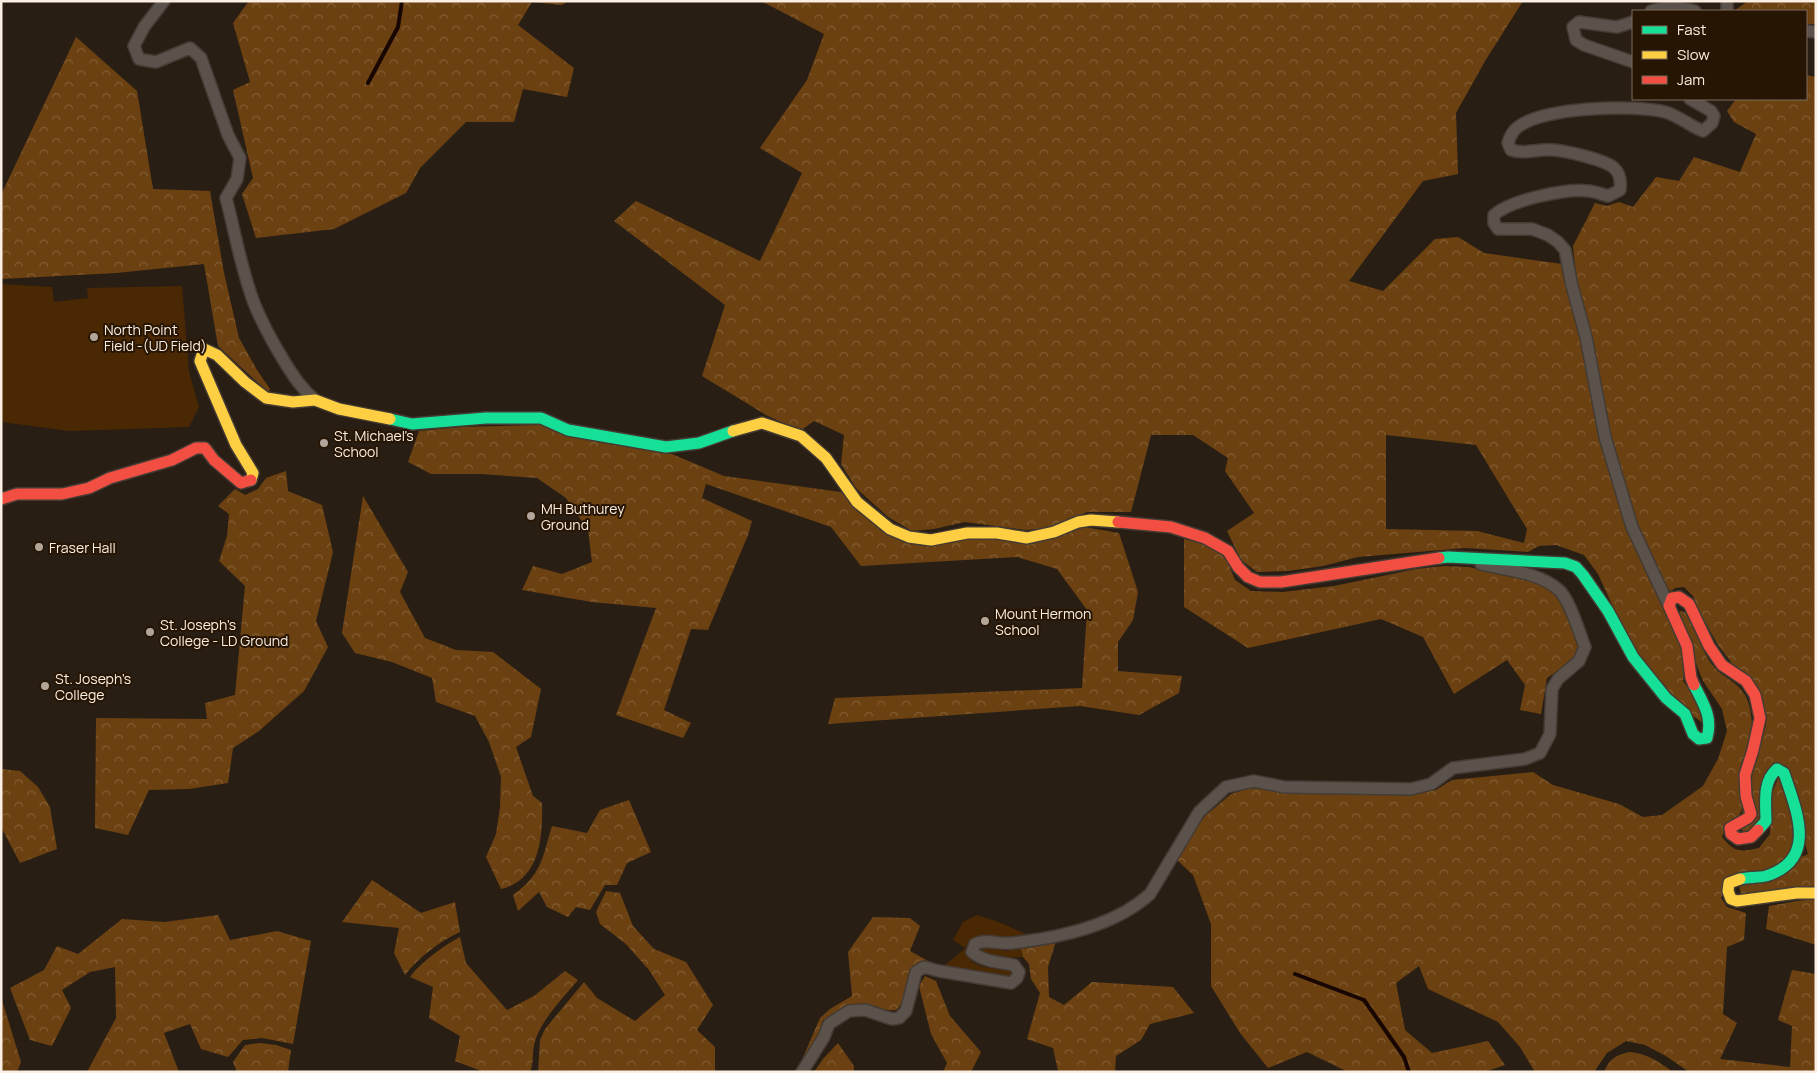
<svg xmlns="http://www.w3.org/2000/svg" width="1817" height="1073" viewBox="0 0 1817 1073" font-family="Manrope,sans-serif">
  <style>
    .grass { fill: #492803 }
    .forest { fill: url(#forest-crowns); fill-rule: evenodd }
    .lines { fill: none; stroke-linecap: round; stroke-linejoin: round }
    .stream { stroke: #180602; stroke-width: 4 }
    .street-casing { stroke: #443b33; stroke-width: 14 }
    .fast-casing { stroke: #443b33; stroke-width: 14 }
    .slow-casing { stroke: #443b33; stroke-width: 14 }
    .jam-casing { stroke: #443b33; stroke-width: 14 }
    .street { stroke: #5a524b; stroke-width: 11 }
    .fast { stroke: #16e098; stroke-width: 11 }
    .slow { stroke: #ffcf43; stroke-width: 11 }
    .jam { stroke: #f24e42; stroke-width: 11 }
    .poi-dot { fill: #b2a59a; stroke: #271503; stroke-width: 2 }
    .labels { text-anchor: middle; dominant-baseline: central; stroke-width: 4; stroke-linejoin: round; paint-order: stroke }
    .poi-label { font-size: 14px; fill: #fbeee2; stroke: #271503; text-anchor: start }
  </style>
  <defs>
    <pattern id="forest-crowns" width="20" height="18" patternUnits="userSpaceOnUse" patternTransform="scale(1.25)"><rect width="20" height="18" fill="#6c4111"/><path d="M2 6a3 3 0 1 1 6 0M12 15a3 3 0 1 1 6 0" fill="none" stroke="#825d33"/></pattern>
  </defs>
  <rect width="100%" height="100%" fill="#291e14"/>
  <path class="grass" d="M1,284L52,287L54,302L88,298L87,288L182,286L189,372L199,407L189,427L70,431L1,422Z
    M977,915L996,921L1026,934C1018,936 1009,938 1001,938C985,937 976,932 965,948C969,971 992,967 1012,970L1013,974L1009,979L941,968L954,958L965,948L953,940L963,922Z
    M984,946L1006,951L1021,948L1023,957L1000,958L981,954Z"/>
  <path class="forest" d="M249,1H568L562,5L532,2L518,25L574,68L567,97L523,89L514,122H466L420,168L406,193L334,229L256,238L242,194L253,178L233,90L250,82L233,23Z
    M761,1H1523L1485,61L1456,113L1458,174L1423,181L1349,281L1383,291L1435,239L1458,237L1484,253L1562,264L1584,339L1602,438L1686,660L1683,681L1707,714V726L1689,713L1648,671L1618,618L1598,574L1584,555L1556,545L1539,546L1528,552L1465,548L1358,557L1323,566L1288,571L1257,572L1241,560L1227,531L1254,513L1225,471L1228,458L1193,435H1151L1131,512H1087L1050,528L1026,530L965,522L934,529L912,531L888,517L856,488L841,464L844,435L814,421L800,431L766,415L702,376L725,305L614,221L636,201L760,261L802,173L760,148L807,80L824,34ZM1386,435L1476,445L1527,529L1524,543L1477,531L1386,529Z
    M1748,1H1816V24H1806V11H1734Z
    M76,37L137,91L153,189L210,191L224,273L239,338L257,370L270,389L269,391H267L218,346L204,264L116,273L1,279V195Z
    M1806,75L1816,77V890L1741,895L1739,885L1808,854L1783,766L1763,816L1747,833L1738,828L1766,725L1731,662L1718,645L1700,613L1693,596L1684,587L1675,588L1671,591L1665,587L1636,524L1610,436L1577,285L1573,246L1595,203L1607,206L1619,202L1633,207L1656,177L1679,181L1694,157L1740,172L1756,134L1734,122L1727,111L1736,99H1806Z
    M541,425L672,454L724,476L841,492L907,541L1084,527L1119,533L1138,592L1133,620L1118,642V671L1182,676L1179,693L1139,715L1080,706L828,724L835,698L1082,688L1087,610L1057,569L1017,557L861,566L831,527L706,484L702,498L752,521L748,535L708,630L691,629L664,710L691,723L683,738L616,715L656,608L592,602L522,590L533,566L562,574L592,562L588,530L566,498L537,478L481,474H431L408,462L419,431L462,427Z
    M286,471L288,491L322,505L333,552L316,621L328,647L304,691L259,731L233,748L228,783L189,789L149,790L128,835L95,828L96,718L207,719L205,703L235,695L245,586L219,561L227,536L229,514L218,506L235,489L245,495L258,489L266,478Z
    M363,496L408,572L400,592L425,638L456,650L493,652L541,689L531,737L516,747L533,796L542,803C543,837 540,880 501,889L486,857L496,834L500,807L501,777L489,742L475,716L436,702L432,678L392,662L355,653L342,633Z
    M1184,539L1206,545L1226,558L1235,580L1251,591L1283,592L1334,586L1416,569L1444,566L1469,567L1542,584L1560,596L1570,614L1579,647L1573,660L1547,678L1541,714L1520,710L1525,685L1507,660L1454,694L1423,637L1381,619L1248,648L1184,607Z
    M1681,611L1689,614C1696,631 1702,653 1714,667C1722,677 1737,681 1745,695C1760,721 1747,777 1744,806L1738,817L1727,823L1722,837C1735,853 1740,852 1759,848L1770,834L1772,783L1779,778L1800,841L1786,863L1726,884L1721,898L1727,907L1746,913L1744,940L1727,947L1723,1014L1737,1023L1720,1059L1790,1067L1792,1026L1778,1020L1792,970L1816,974V1072H1689L1666,1056L1645,1045L1626,1041L1607,1053L1594,1072H1535L1520,1047L1498,1022L1428,989L1419,966L1396,983L1405,1030L1432,1053L1488,1041L1505,1065L1484,1072H1348L1307,1052L1268,1068L1240,1033L1211,986V924L1193,875L1176,859L1204,817L1231,794L1253,787L1287,794H1413L1436,790L1452,780L1533,772L1553,785L1619,804L1643,817L1662,815L1703,786L1718,759L1727,731L1722,709L1703,681L1677,615Z
    M1,769L20,771L38,787L50,807L57,849L20,863L1,827Z
    M629,800L651,852L627,863L617,885H605L590,910L576,907L568,917L547,907L539,892L518,911L513,895C542,874 542,859 552,826L587,833L600,810Z
    M372,880L421,913L455,902L460,932C440,941 419,957 405,975L394,953L399,928L342,922Z
    M606,891L620,893L633,926L654,949L686,962L713,1005L697,1030L715,1047V1072H538L540,1040L545,1029L584,982L597,998L635,1021L665,995L649,970L626,944L600,924L596,912Z
    M1816,899V945L1766,929L1769,906L1797,901Z
    M218,915L230,940L277,931L311,941L293,1044L262,1038L243,1040L228,1057L201,1049L190,1024L164,1033L179,1072H87L116,1018L115,967L90,972L62,990L71,1008L52,1046L30,1040L10,988L44,970L57,946L78,954L122,919L164,922Z
    M873,917L910,918L920,926L910,951L930,962L913,971L903,1003L896,1010C883,1012 873,1005 860,1004C847,1004 834,1014 823,1020L816,1044L798,1072H794L801,1062L820,1018L830,1009L852,996L848,952Z
    M460,937L466,963L507,1010L534,996L565,971L578,980C563,998 539,1022 534,1045C532,1054 534,1063 530,1072H484L455,1061L460,1036L429,1018L433,987L410,977C421,962 443,946 460,937Z
    M1056,941L1048,967L1049,997L1064,1005L1092,982L1173,987L1194,1013L1150,1024L1141,1040L1116,1056L1115,1072L1058,1071L1053,1048L1027,1039L1040,993L1031,979L1029,964L1023,957L1021,948Z
    M925,976L936,981L950,1016L981,1052L971,1072H943L947,1063L931,1034L919,986Z
    M1,997L21,1062L17,1072H1Z
    M260,1043L276,1045L291,1050L288,1072H237L233,1062L245,1045Z
    M838,1043L854,1066V1072H814L823,1059Z
    M1630,1052C1648,1054 1659,1062 1673,1072H1604C1610,1058 1616,1055 1630,1052Z"/>
  <g class="lines">
    <path class="stream" d="M368,83L398,27L402,1
      M1295,974L1364,1000L1404,1057L1409,1072"/>
    <g class="street-casing">
      <path id="street" d="M164,1L144,27L134,46L139,59L156,62L190,48L201,58L228,135L240,158L237,179L226,198C235,232 241,269 254,303C262,323 273,343 284,361C294,377 301,388 315,400
        M1651,11C1665,6 1681,7 1695,11
        M1727,11V1
        M1633,22L1617,27L1579,22L1573,27L1576,40L1584,45L1633,62
        M1806,31L1816,32
        M1669,606L1632,527L1605,437L1586,337L1572,286L1565,250L1558,242L1548,235L1532,229H1498L1494,223V215C1511,200 1566,188 1589,191C1595,192 1602,194 1608,196L1620,190C1621,182 1621,174 1614,168C1606,160 1566,151 1554,150C1539,148 1526,155 1511,150L1508,143C1510,137 1512,131 1518,127C1544,107 1634,104 1665,112C1679,116 1690,126 1703,131L1712,123L1714,116L1711,111L1690,99
        M802,1072L824,1037L829,1024L849,1011L865,1010L892,1019L899,1018L906,1011L916,972L924,967L939,971L1011,983L1017,978L1019,972L1014,965C999,962 984,962 972,952L975,944C988,938 998,945 1012,943C1058,938 1115,926 1150,894L1199,812L1226,787L1254,781L1284,787L1411,789L1431,784L1453,768L1525,759L1540,753L1550,734L1552,689L1558,679L1579,661L1585,647C1579,632 1570,600 1559,590C1539,572 1506,570 1481,564"/>
    </g>
    <g class="fast-casing">
      <path id="fast" d="M390,419L412,424L486,418H541L568,430L666,447L699,443L733,431
        M1439,558L1448,557L1565,563L1576,567L1583,575L1608,611L1633,657L1666,698L1685,714L1693,734L1699,739L1707,738C1713,717 1703,703 1694,685
        M1740,879C1748,877 1757,878 1766,876C1817,860 1798,814 1784,773L1777,769C1762,782 1766,803 1766,821L1758,830"/>
    </g>
    <g class="slow-casing">
      <path id="slow" d="M733,431L762,423L801,436L826,458L857,502L890,529L909,537L931,540L967,533H997L1027,538L1054,532L1078,522L1091,520L1118,522
        M251,480L253,473L236,445L200,361L204,349L217,355L245,382L266,398L293,402L315,400L339,409L390,419
        M1740,879L1729,883L1728,891L1731,899L1737,901L1797,893H1816"/>
    </g>
    <g class="jam-casing">
      <path id="jam" d="M1,499L17,494H62L89,488L110,478L172,460L196,448H205L214,460L241,483L251,480
        M1118,522L1171,527L1205,538L1228,551L1238,567L1248,577L1260,582H1281L1439,558
        M1694,685L1691,678L1687,646L1669,606L1672,598L1679,597L1689,604L1709,646L1722,665L1746,681L1755,695L1760,718L1753,750L1745,775L1746,796L1751,814L1748,818L1730,828L1731,834L1738,839L1751,837L1758,830"/>
    </g>
    <use href="#street" class="street"/>
    <use href="#fast" class="fast"/>
    <use href="#slow" class="slow"/>
    <use href="#jam" class="jam"/>
  </g>
  <g class="poi-dot">
    <circle cx="94" cy="337" r="5"/>
    <circle cx="324" cy="443" r="5"/>
    <circle cx="531" cy="516" r="5"/>
    <circle cx="39" cy="547" r="5"/>
    <circle cx="985" cy="621" r="5"/>
    <circle cx="150" cy="632" r="5"/>
    <circle cx="45" cy="686" r="5"/>
  </g>
  <g class="labels">
    <g class="poi-label">
      <text x="104" y="329">North Point<tspan x="104" dy="16">Field -(UD Field)</tspan></text>
      <text x="334" y="435">St. Michael's<tspan x="334" dy="16">School</tspan></text>
      <text x="541" y="508">MH Buthurey<tspan x="541" dy="16">Ground</tspan></text>
      <text x="49" y="547">Fraser Hall</text>
      <text x="995" y="613">Mount Hermon<tspan x="995" dy="16">School</tspan></text>
      <text x="160" y="624">St. Joseph's<tspan x="160" dy="16">College - LD Ground</tspan></text>
      <text x="55" y="678">St. Joseph's<tspan x="55" dy="16">College</tspan></text>
    </g>
  </g>
  <rect width="1817" height="1073" fill="none" stroke="#fbeee2" stroke-width="5"/>
  <rect x="1632" y="10" width="175" height="90" fill="#271503" stroke="#7c6c5c"/>
  <rect x="1642" y="26" width="25" height="8" fill="#16e098" stroke="#7c6c5c"/>
  <text x="1677" y="35" font-size="15" fill="#fbeee2">Fast</text>
  <rect x="1642" y="51" width="25" height="8" fill="#ffcf43" stroke="#7c6c5c"/>
  <text x="1677" y="60" font-size="15" fill="#fbeee2">Slow</text>
  <rect x="1642" y="76" width="25" height="8" fill="#f24e42" stroke="#7c6c5c"/>
  <text x="1677" y="85" font-size="15" fill="#fbeee2">Jam</text>
</svg>
